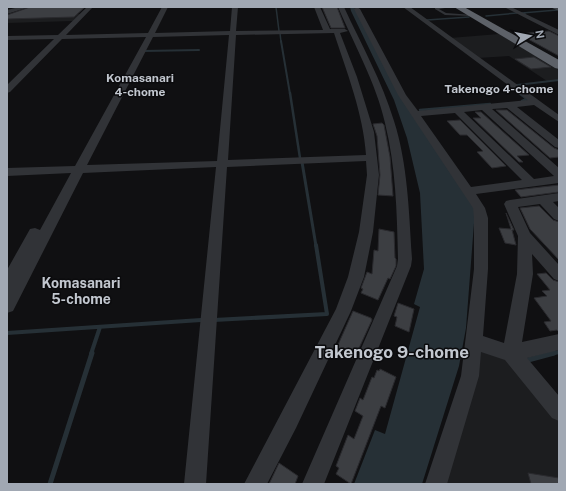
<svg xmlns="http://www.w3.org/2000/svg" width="566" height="491" viewBox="0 0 566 491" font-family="'Public Sans',sans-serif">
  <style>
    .built { fill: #1c1d1f }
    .water { fill: #263036 }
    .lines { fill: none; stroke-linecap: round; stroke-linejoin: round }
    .stream-far5 { stroke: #263036; stroke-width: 1.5 }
    .stream-far4 { stroke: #263036; stroke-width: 2 }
    .stream-far3 { stroke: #263036; stroke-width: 2.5 }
    .stream-far2 { stroke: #263036; stroke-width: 3 }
    .stream-far1 { stroke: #263036; stroke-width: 4 }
    .stream { stroke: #263036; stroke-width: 5 }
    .building { fill: #3c3e42; stroke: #2a2a2e }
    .lane { fill: #313337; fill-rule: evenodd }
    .street { fill: #313337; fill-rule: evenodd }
    .secondary { fill: #3f4247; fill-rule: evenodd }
    .highway { fill: #5d6168; fill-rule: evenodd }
    .labels { text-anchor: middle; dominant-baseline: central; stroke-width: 3; stroke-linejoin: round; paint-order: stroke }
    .far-neighbourhood-label { font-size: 12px; font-weight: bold; fill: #c2c7cf; stroke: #0b0b0d }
    .neighbourhood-label { font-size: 14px; font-weight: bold; fill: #c2c7cf; stroke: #0b0b0d }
    .near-neighbourhood-label { font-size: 17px; font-weight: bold; fill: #c2c7cf; stroke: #0b0b0d }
  </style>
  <rect width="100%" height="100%" fill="#101012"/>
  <path class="built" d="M81,14L73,21L7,23L8,15Z
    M499,34L559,69V80L547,81L509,56L478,58L450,38Z
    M480,350L507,358L559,419V484H445Z"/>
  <path class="water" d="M350,7H354L383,64L475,210L466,328L459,366L422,484H354L375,430L385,434L420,307L414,304L424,269L420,193L407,138L394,100L351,11Z"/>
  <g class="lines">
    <path class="stream-far5" d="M276,7L279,31
      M525,14L522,13L557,10
      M486,16L517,13
      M427,20L469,17
      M280,33L281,42"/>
    <path class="stream-far4" d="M281,41L290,94
      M143,51L199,50
      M517,85L559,80
      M512,88L521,94"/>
    <path class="stream-far3" d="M290,93L300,158
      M519,93L527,99L522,101
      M420,110L490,104"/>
    <path class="stream-far2" d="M302,162L316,246"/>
    <path class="stream-far1" d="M214,320L327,314L316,245
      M7,333L201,320
      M91,354L100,327
      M550,354L559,352"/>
    <path class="stream" d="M528,360L554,353
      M50,484L92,353"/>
  </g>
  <path class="building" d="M30,7H85L74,17L7,19V15Z
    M322,7H337L345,28H331Z
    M549,31L559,36V56L519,34Z
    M534,57L551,67L531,69L515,59Z
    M496,110H507L554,148L559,150V157L550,158Z
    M475,112H481L529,155L517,156L523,162H519L473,118H481Z
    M460,120L506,166L492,168L477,152L483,151L467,135H460L447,121Z
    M382,123L384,125L390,157L393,196L378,195L380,175L377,136L373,124Z
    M559,185V192L521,197L515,190Z
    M539,206L553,220L559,222V260L530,229L520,208Z
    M506,213L514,230H512L516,245L505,243L499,228L511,229Z
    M379,229L394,232L395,258L396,259V266L390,279L388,278L378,300L361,293L363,289L361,288L367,272L372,274L374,250L378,251Z
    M546,273L553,280L559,282V332L557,330L550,331L544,322L551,321L534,298L547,296L542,291L550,290L537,274Z
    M398,303L414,309L409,332L395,326L397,317L394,316Z
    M353,311L371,318L372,320L354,359L343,353L344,351L337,347Z
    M380,369L396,377L385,408L381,406L351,484L336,474L339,468L336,466L348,435L354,439L363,416L355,411L360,398L363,400L372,377L374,378L377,370L379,371Z
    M279,463L298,476L295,484H269Z
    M528,473L559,478V484H531Z"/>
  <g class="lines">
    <path class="lane" d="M435,7H451L439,9L446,13L473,15L472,16L445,15L435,9Z"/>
    <path class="street" d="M19,7H29L7,14V10Z
      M87,7H93L66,35L148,33L162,7H168L155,33L230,31L232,7H238L236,31L323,30L314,7H320L330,29H345L348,31L340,33L357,77L374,132L379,175L373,232L364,277L351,311L296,428L267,484H244L336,309L348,277L359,232L367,175L366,161L227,167L206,484H184L216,167L83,173L13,311L7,313V270L30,229L35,228L40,230L71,173L7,176V168L75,166L146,37L62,39L10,92L7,93V85L54,39L7,40V36L58,35ZM334,33C347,73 363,113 366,155L228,160L236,35ZM229,35L217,161L87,165L153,37Z
      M338,7H344C361,44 382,81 394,121C408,165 409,213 412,259L411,266L324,484H302L397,266L398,259C397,213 396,168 385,123C376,83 354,44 338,7Z
      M357,7L360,9L406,95L418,111L528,100L403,7H410L559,115V122L534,105L517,107L559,140V148L555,147L507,108L492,109L559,168V183L476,194L485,208L488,218V269L483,336L504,343L517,274L518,236L504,204L506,201L510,200L559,193V201L553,202L559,208V221L554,219L540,204L518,207L530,233L559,265V281L554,279L532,254L533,274L522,342L559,334V350L527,358L559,396V421L552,418L505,360L481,352L479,376L447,484H425L461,376L474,269V218L473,208L398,95L354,9ZM482,110L554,176L534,179L464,112ZM455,113L522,180L471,187L421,116Z
      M504,7H511L559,30V35Z"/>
    <path class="secondary" d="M550,7H559V11Z"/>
    <path class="highway" d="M454,7H464L559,60V69L555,68Z"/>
  </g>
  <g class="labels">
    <g class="far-neighbourhood-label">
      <text x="140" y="78">Komasanari<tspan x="140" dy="14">4-chome</tspan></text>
      <text x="499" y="89">Takenogo 4-chome</text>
    </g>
    <g class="neighbourhood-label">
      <text x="81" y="283">Komasanari<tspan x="81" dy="16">5-chome</tspan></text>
    </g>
    <g class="near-neighbourhood-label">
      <text x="392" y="352">Takenogo 9-chome</text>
    </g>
  </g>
  <rect width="566" height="491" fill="none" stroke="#a1a8b3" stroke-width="16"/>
  <g transform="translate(530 36) rotate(80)" stroke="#0b0b0d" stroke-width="3" paint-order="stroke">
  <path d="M0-3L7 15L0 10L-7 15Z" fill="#a1a8b3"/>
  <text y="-6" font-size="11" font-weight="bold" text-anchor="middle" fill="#a1a8b3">N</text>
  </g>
</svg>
